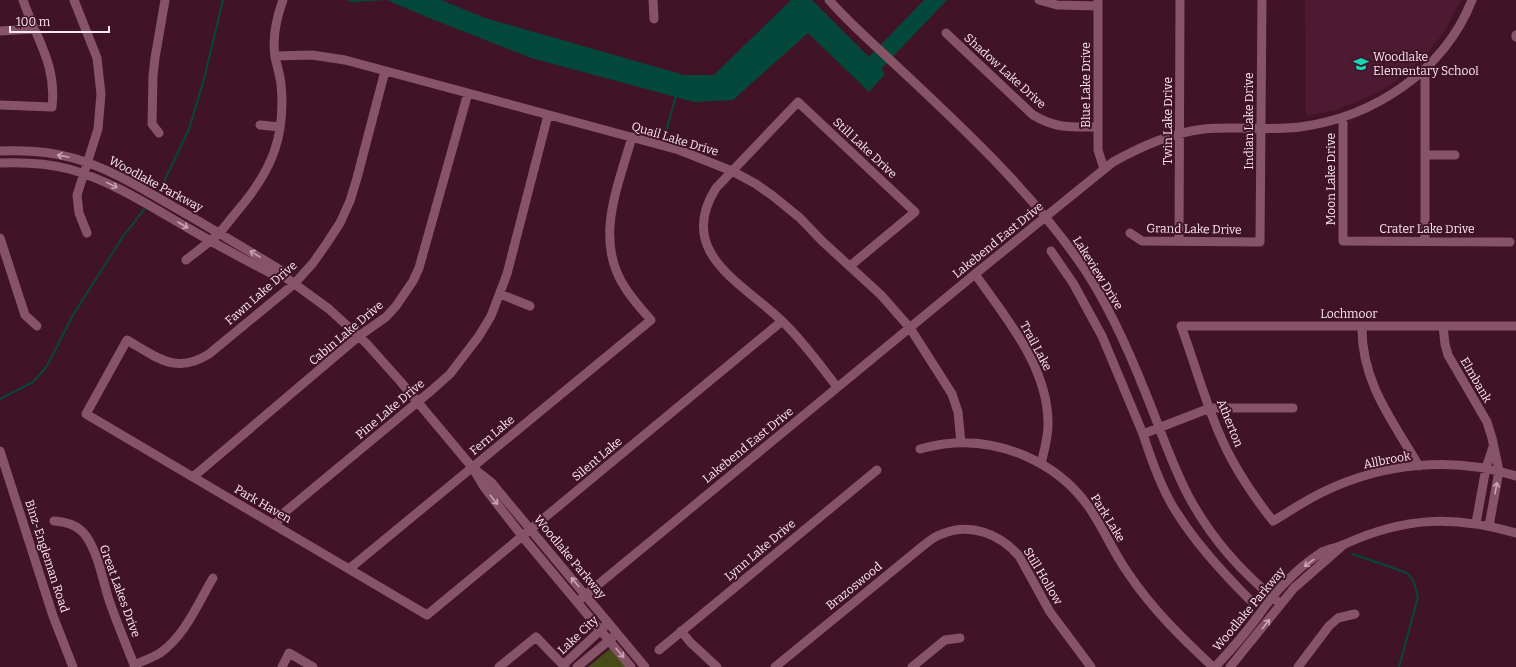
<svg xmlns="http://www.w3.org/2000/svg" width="1516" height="667" viewBox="0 0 1516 667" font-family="Bitter,serif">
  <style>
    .built { fill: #4e1a32 }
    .green { fill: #464c18 }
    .water { fill: #04483c }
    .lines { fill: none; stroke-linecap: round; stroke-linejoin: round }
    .stream { stroke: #04483c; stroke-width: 2 }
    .minor { stroke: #875367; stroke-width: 9 }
    .oneway { stroke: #c7a5b2 }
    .labels { text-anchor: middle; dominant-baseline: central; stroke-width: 4; stroke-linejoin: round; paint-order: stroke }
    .poi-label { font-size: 12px; fill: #fbe8ef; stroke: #401327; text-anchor: start }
    .street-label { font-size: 12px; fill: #fbe8ef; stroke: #401327 }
  </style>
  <rect width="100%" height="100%" fill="#401327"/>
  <path class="built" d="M1305,0H1461L1444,32L1425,56L1406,73L1386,88L1357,102L1336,110L1306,116Z"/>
  <path class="green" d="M611,648L627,667H588Z"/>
  <path class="water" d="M345,0H441L485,18L684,75H714L791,0H812L869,57L924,0H947L881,69L885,74L869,92L808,33L733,100L694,102L531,58L429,18L387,0L353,2Z"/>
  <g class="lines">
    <path class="stream" d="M664,139L676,96
      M157,195L160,190L189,129L204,79L223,0
      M0,399L33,382L47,366L73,315L122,238L146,207
      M1353,554L1407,573L1413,580L1418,597L1399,667"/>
    <path class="minor" d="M74,0L97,58L101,94L98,129L77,195L79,213L87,233
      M653,0L654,19
      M829,0C851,25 877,47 901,70C967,132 1034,194 1085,270C1110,308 1129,351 1146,394C1160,428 1171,463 1189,497C1211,538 1244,575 1281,604
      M1039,0L1057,5L1098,6
      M1098,0V150L1104,169
      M0,31L35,29
      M946,33L1033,115C1057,129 1071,127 1098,127
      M1516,35V37
      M275,56L312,55L345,60L679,150L732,171L756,184L773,196L800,218L822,241L881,295L910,328L952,394L958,412L961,443
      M1425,69V241
      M385,71L357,178L350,201L340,223L327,243L313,263L294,284L209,354C176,375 156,357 127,340L86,414L427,615L782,321
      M0,105L52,107C57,65 36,38 23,0
      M1343,118V241L1510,242
      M260,125L280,127
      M159,133L152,124L153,75L155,58L165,0
      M0,151C24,150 49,151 73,158C109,168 141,188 174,207C209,227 244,248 279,269L285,277L329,309L367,344L400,381L472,467L484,487L522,536L631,667
      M1425,155H1455
      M0,163C23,162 46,163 69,169C112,181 150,206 188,228C217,245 247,261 276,276L285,277
      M1130,233L1142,241L1260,242L1262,0
      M0,238L25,315L37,326
      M1179,241L1180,0
      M1051,251L1073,283L1102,336L1143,434
      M186,260C197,251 209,243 219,233C226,226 232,217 239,209C272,170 286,136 281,84C280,75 277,66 275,57C272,37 276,19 283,0
      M975,274C1006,318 1049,368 1048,425C1048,438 1044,451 1041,464
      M500,294L530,306
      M1362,326C1361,381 1392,420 1419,466
      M1443,326L1445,344L1448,355L1487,422L1492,438L1499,471L1489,526
      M1516,326H1181C1197,369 1210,420 1232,460C1244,482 1258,502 1273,521C1290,511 1306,500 1323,492C1382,463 1453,456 1516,476
      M837,387C820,365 803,341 782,321C743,283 675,253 716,188L798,102L915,212L850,266
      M920,449C928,447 936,445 944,444C998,437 1056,461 1088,506C1103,527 1113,552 1128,573C1152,609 1182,638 1213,667
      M0,451L53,616L73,667
      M477,471L491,482L645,667
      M193,477L359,336L386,317L396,306L413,281L419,268L468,93
      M54,521C67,522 78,525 86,536C98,553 103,581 109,600C117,623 126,645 135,667
      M1476,523L1486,468L1493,447
      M275,525L285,512L432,390L450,374L479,336L491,316L507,274L548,115
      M349,569L651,320C642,310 633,300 626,289C593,241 618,187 632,137
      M1250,600C1223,573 1197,545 1177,513C1162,491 1151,459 1143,434L1210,408H1293
      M577,602L975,274L1113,162C1142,146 1171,133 1204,129C1236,126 1268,131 1300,127C1374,117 1444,71 1472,0
      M681,631L690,642L717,667
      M659,650L877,470
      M134,665C143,661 152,658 160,653C185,636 198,603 213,578
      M563,665L605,626
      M282,667L289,653L313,667
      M499,667L536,637L565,667
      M577,667L613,637
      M775,667L924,545C929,541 935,536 942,534C970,522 1000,534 1019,556L1050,612L1091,667
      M912,667L945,640L960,638
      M1215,667C1230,651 1245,634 1258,616C1267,604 1276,591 1287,581C1297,570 1310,560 1322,552C1329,548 1338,548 1345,544C1405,517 1453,515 1516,533
      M1230,667L1294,588L1342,546
      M1298,667L1329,626L1338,618L1355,614"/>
  </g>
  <defs><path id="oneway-shaft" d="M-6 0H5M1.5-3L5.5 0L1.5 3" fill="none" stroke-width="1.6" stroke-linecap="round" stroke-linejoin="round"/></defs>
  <g class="oneway">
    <use href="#oneway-shaft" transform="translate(63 156) rotate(-168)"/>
    <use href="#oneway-shaft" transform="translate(112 185) rotate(26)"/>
    <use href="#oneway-shaft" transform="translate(183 225) rotate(30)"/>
    <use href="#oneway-shaft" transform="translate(255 254) rotate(-149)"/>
    <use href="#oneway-shaft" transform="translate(1496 488) rotate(-80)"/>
    <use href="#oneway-shaft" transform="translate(494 500) rotate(52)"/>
    <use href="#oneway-shaft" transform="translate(1309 563) rotate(143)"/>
    <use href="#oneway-shaft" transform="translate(575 582) rotate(-130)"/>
    <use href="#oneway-shaft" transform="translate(1266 624) rotate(-52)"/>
    <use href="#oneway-shaft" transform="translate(620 653) rotate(50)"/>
  </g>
  <defs>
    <g id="school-bare" transform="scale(1.2)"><path d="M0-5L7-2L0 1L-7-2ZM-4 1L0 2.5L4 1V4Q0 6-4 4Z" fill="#15d5b3" stroke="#401327" stroke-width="2.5" paint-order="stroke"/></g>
  </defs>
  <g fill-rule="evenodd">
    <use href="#school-bare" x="1361" y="64"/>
  </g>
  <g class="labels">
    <g class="poi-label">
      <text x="1373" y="57">Woodlake<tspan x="1373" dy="14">Elementary School</tspan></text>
    </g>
    <g class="street-label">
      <text transform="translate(1005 71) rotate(42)">Shadow Lake Drive</text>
      <text transform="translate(1086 85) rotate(-90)">Blue Lake Drive</text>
      <text transform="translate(1168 121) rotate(-90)">Twin Lake Drive</text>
      <text transform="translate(1249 121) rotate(-90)">Indian Lake Drive</text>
      <text transform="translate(675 139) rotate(17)">Quail Lake Drive</text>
      <text transform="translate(865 148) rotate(43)">Still Lake Drive</text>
      <text transform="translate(1331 179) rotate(-90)">Moon Lake Drive</text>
      <text transform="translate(156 184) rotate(28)">Woodlake Parkway</text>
      <text transform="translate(1194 229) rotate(1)">Grand Lake Drive</text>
      <text x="1427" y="229">Crater Lake Drive</text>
      <text transform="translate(998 240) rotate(-39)">Lakebend East Drive</text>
      <text transform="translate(1098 273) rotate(58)">Lakeview Drive</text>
      <text transform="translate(261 293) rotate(-41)">Fawn Lake Drive</text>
      <text x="1349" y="314">Lochmoor</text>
      <text transform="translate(346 333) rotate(-40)">Cabin Lake Drive</text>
      <text transform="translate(1036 346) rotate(62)">Trail Lake</text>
      <text transform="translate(1476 380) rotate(60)">Elmbank</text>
      <text transform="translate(390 409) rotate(-40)">Pine Lake Drive</text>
      <text transform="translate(1230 423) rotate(68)">Atherton</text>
      <text transform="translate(492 435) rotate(-40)">Fern Lake</text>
      <text transform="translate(748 445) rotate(-39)">Lakebend East Drive</text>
      <text transform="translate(597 459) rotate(-40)">Silent Lake</text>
      <text transform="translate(1387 460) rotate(-11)">Allbrook</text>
      <text transform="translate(263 504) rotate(30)">Park Haven</text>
      <text transform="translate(1108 518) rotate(58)">Park Lake</text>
      <text transform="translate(760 550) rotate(-40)">Lynn Lake Drive</text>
      <text transform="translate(47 556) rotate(72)">Binz-Engleman Road</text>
      <text transform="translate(570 557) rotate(50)">Woodlake Parkway</text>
      <text transform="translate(1043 576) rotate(59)">Still Hollow</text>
      <text transform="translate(854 586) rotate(-39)">Brazoswood</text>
      <text transform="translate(120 591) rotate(70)">Great Lakes Drive</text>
      <text transform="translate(1249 609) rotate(-50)">Woodlake Parkway</text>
      <text transform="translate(578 635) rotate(-43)">Lake City</text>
    </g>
  </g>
  <path d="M10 26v6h99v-6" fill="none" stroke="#fbe8ef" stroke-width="2"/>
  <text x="16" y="26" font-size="12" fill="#fbe8ef" stroke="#401327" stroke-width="3" paint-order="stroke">100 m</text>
</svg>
